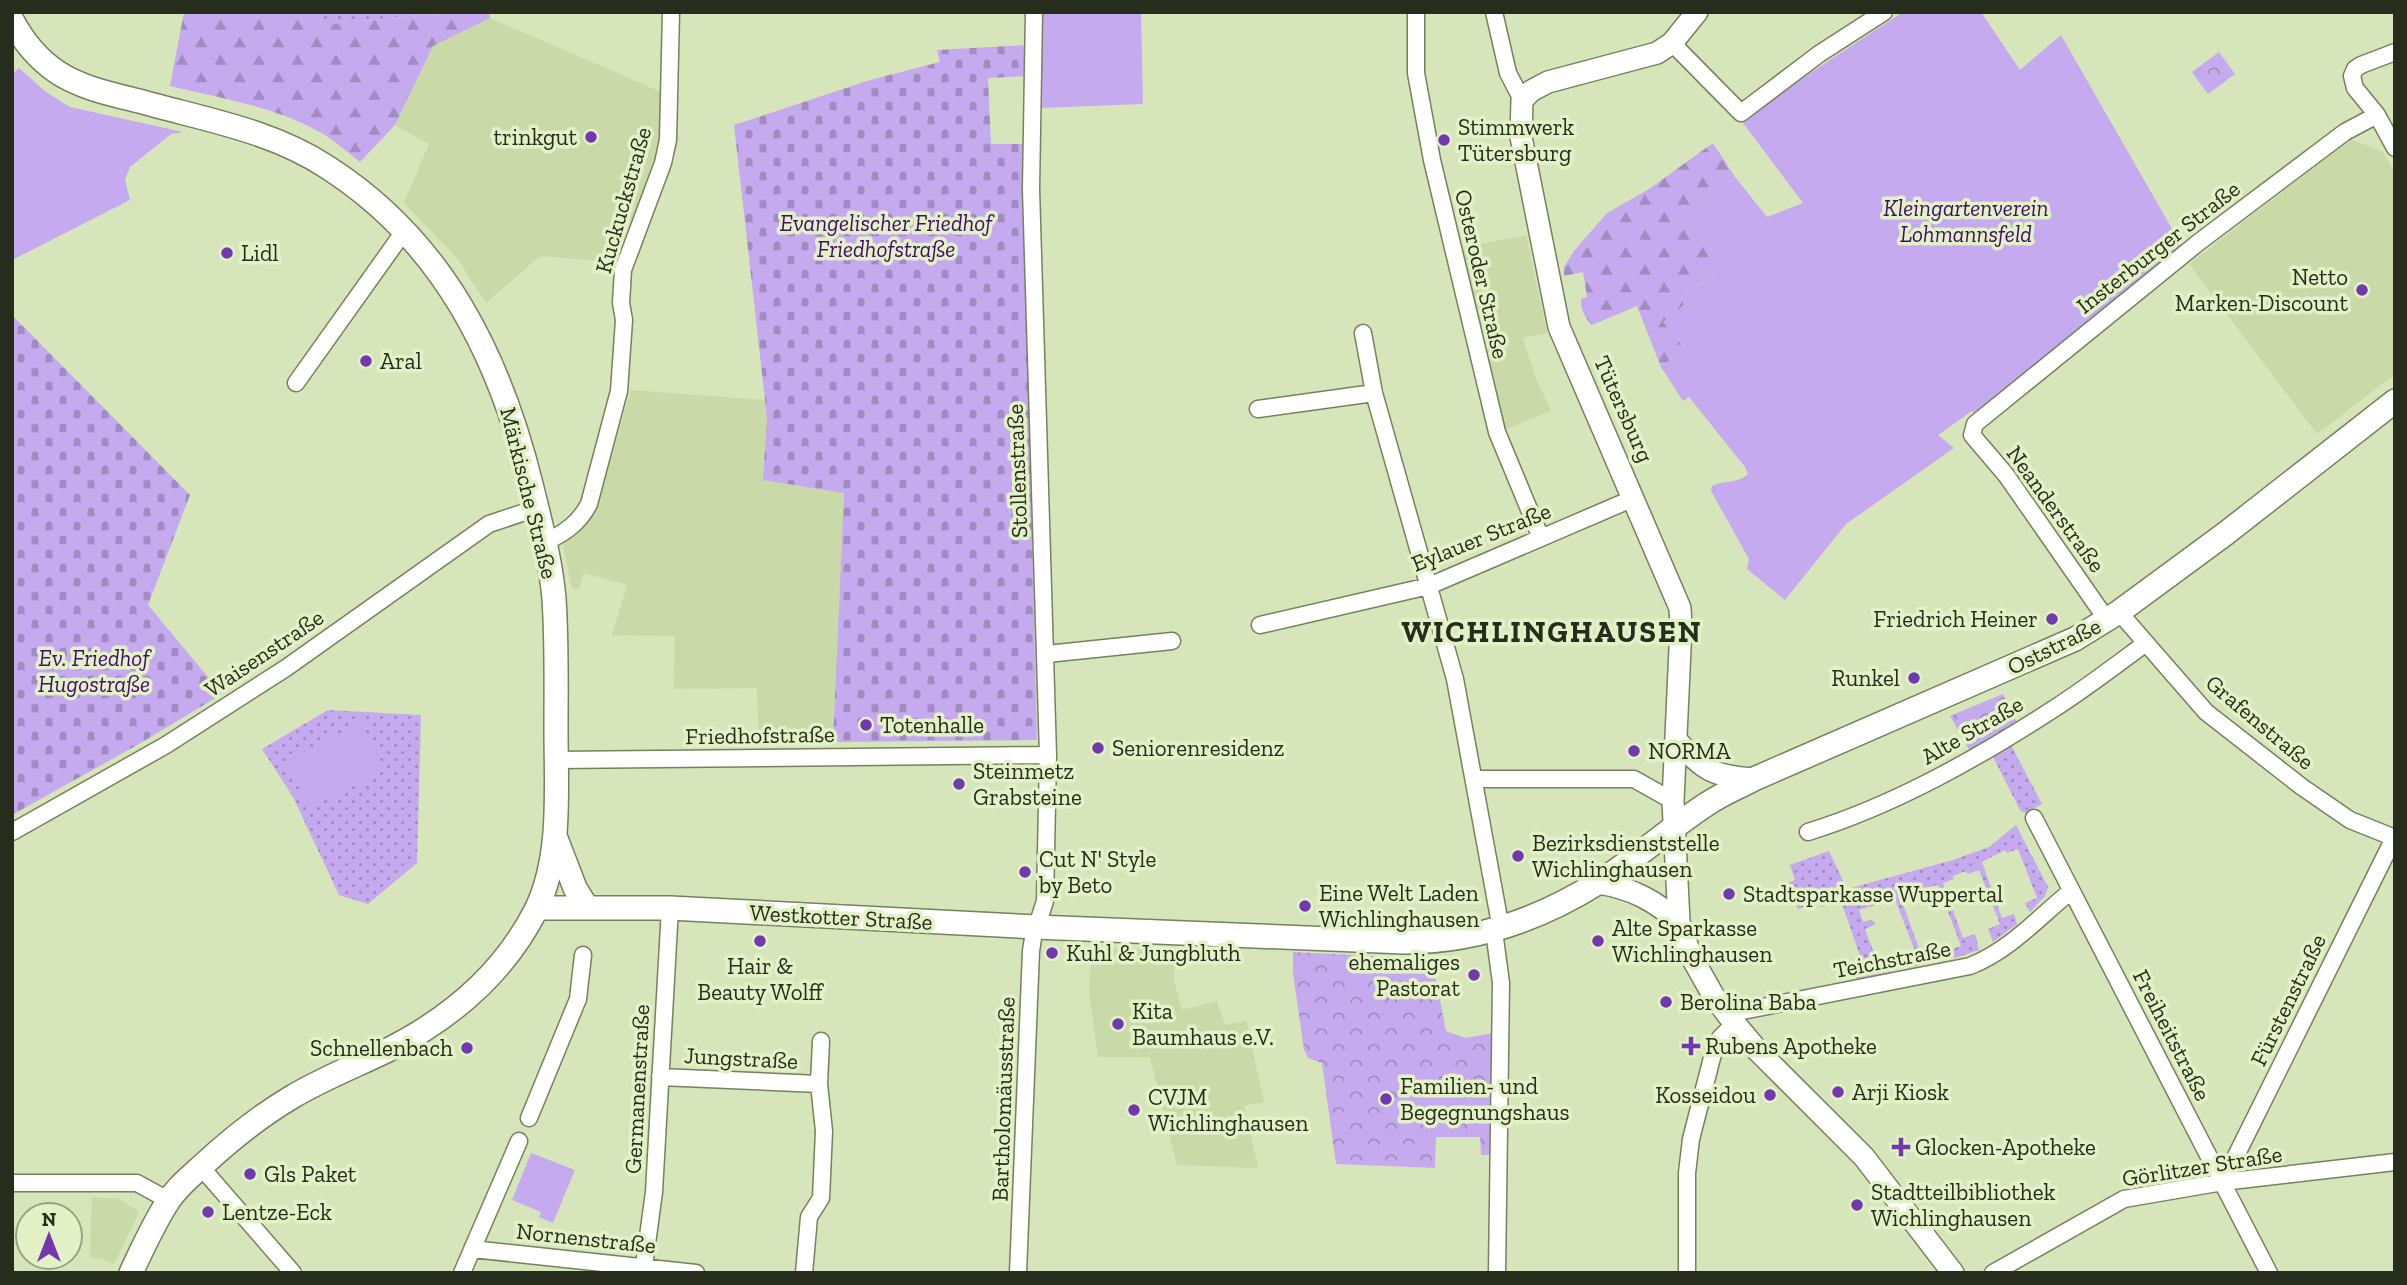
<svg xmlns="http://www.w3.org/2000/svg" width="2407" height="1285" viewBox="0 0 2407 1285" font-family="'Zilla Slab',serif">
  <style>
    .built { fill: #c9d9a8 }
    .grass { fill: url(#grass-dots) }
    .forest { fill: url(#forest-firs) }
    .cemetery { fill: url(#cemetery-stones) }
    .park { fill: url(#park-crowns) }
    .garden { fill: #c6aaef }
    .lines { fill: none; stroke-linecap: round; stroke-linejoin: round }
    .minor-casing { stroke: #75825b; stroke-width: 19 }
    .tertiary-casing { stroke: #75825b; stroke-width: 24 }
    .secondary-casing { stroke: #75825b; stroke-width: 26 }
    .minor { stroke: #fff; stroke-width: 16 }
    .tertiary { stroke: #fff; stroke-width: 21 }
    .secondary { stroke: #fff; stroke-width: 23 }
    .poi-dot { fill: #7238ae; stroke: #e3f2c6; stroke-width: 2.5 }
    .labels { text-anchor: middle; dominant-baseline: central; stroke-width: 7; stroke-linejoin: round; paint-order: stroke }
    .poi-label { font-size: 23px; fill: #272d1c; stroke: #e3f2c6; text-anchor: start }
    .street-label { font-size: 23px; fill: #272d1c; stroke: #e3f2c6 }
    .park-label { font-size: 23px; font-style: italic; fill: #410c6c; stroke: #e3f2c6 }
    .district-label { font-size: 30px; font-weight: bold; letter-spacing: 2px; fill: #272d1c; stroke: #e3f2c6 }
  </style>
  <defs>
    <pattern id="grass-dots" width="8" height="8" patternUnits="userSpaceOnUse" patternTransform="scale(1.75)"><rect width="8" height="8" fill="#c6aaef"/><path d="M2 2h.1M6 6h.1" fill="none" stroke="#a18bc1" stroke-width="1.8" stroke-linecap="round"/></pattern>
    <pattern id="forest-firs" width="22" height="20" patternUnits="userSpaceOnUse" patternTransform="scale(1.75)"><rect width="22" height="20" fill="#c6aaef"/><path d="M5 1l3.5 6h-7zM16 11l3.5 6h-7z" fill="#a18bc1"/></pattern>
    <pattern id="cemetery-stones" width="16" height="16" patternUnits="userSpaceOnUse" patternTransform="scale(1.75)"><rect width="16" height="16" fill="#c6aaef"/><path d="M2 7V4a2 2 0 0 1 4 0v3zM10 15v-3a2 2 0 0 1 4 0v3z" fill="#a18bc1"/></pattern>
    <pattern id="park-crowns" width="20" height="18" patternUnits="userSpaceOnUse" patternTransform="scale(1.75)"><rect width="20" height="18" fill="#c6aaef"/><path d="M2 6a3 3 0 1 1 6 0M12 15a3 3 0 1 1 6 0" fill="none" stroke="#a18bc1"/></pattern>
  </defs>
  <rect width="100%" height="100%" fill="#d6e5ba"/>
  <path class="built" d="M490,18L661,92L660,144L634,218L622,225L613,262L540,256L486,303L458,259L404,203L429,144L395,125L433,46Z
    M2351,139L2383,152L2395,174V374L2317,434L2189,264Z
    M1526,235L1547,333L1523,338L1535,376L1551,411L1504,430L1458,249Z
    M631,390L765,400L767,419L844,492L833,742L759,743L757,688L674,689L675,636L612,635L627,585L584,573L579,589H572L563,545L569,537L587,524L595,513Z
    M1092,946L1174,950V982L1182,1010L1217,1001L1225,1025L1246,1020L1264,1102L1244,1106L1258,1168L1177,1165L1150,1057H1098L1089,991Z
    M92,1197L117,1198L139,1212L114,1264L100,1258H90Z"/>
  <path class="grass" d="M317,12H489L419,15L321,25Z
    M328,710L421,715L417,863L368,904L339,895L293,797L262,749Z
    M2011,745L2042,804L2025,813L2020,810L1992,755Z
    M2016,825L2048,887L2045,896L2030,912L2025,903L2037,898L2018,849L2007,853L2005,850L1982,862L2002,918L2014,914L2017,924L1993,942L1988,929L2000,924L1979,870L1968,874L1966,871L1953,876L1954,879L1943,883L1963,938L1975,934L1979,950L1955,958L1949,950L1961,946L1938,885L1913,891V894L1901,899L1923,959L1936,955L1935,962L1909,968L1906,964L1918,959L1895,899L1859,910L1863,922L1871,920L1876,924L1865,929L1879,966L1890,963L1893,971L1857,979L1853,966L1862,962L1841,901L1821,907L1818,902L1798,909L1788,883L1795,880L1790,865L1829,851L1847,889L1953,860L1989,847Z"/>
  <path class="forest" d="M184,12H317L321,25L419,15L489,12L490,18L433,46L395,125L360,162C346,151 332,138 316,130C272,106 219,98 170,86Z
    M1713,143L1735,177L1684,218L1717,258V272L1681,297L1685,304L1664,322L1685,349L1661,367L1637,306L1592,325C1584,317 1581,310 1581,299L1587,297L1583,272L1564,276V267L1574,251L1607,213L1649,189Z"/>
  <path class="cemetery" d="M1028,45V76L988,78L991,144H1023L1037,740L833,742L844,493L763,480L767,419L765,400L734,125L870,80L940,62L937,50Z
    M12,315L190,495L148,605L222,694L139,744L12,815Z"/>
  <path class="park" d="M2219,52L2235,74L2208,94L2192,72Z
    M2003,694L2017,723L1970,751L1950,716Z
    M1293,952L1432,959L1446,1031L1465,1038L1494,1033V1155H1481L1480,1137H1436L1435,1168L1336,1164L1322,1063L1308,1058L1304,1050L1293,973Z"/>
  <path class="garden" d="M1042,12H1141L1143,104L1040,108Z
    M1903,12H1981L2020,70L2061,35L2183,248L1977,416L1972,411L1938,435L1954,448L1846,524L1785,600L1747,569L1749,559L1711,491L1712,486C1725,480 1737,484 1748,474L1745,467L1689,397L1683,401L1661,367L1685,349L1663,322L1684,305L1681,297L1717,272V258L1684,218L1735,177L1767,217L1803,203L1740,119Z
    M19,68L46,92L70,107L183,132L171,134L130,167L125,180L130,200L12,260V74Z
    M361,722L385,769L310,808L286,761Z
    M531,1153L575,1170L553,1223L539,1217L541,1212L512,1200Z"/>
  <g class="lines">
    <g class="minor-casing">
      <path id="minor" d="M1416,12V73L1432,160L1497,432L1541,538
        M1494,12L1508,73L1522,100
        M1672,43L1741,113L1819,54L1884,12
        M2395,52L2361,65L2355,69L2352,76L2355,88L2377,115L2395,148
        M1363,333L1374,393L1455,679L1501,929
        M296,383L405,230
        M1258,409L1374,393
        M545,542C565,533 579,523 589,504L619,391L624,320L621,303L623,270L663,163L668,140L671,12
        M2119,612L2206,712L2302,787L2350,820L2395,838
        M2107,620L2006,475L1972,435L1975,424L2199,242L2345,132L2377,115
        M1260,625L1429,586L1634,498
        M1047,654L1172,641
        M556,760L1048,755
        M1474,779H1634L1673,801
        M2034,818L2269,1273
        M12,832L166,745L286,668L489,524L537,508
        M1808,832C1895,805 1978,758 2055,708C2086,688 2116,665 2146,643
        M1494,931L1501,983L1497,1273
        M1727,1014L1970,966C2010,950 2038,918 2071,891
        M660,1077L819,1084
        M529,1118L578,999L583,955
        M201,1167L293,1273
        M2223,1182L2394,838
        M12,1183H137L168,1200
        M472,1249L696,1273
        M462,1273L519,1141
        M643,1273L654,1192L670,908
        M804,1273L809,1217L821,1198L824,1131L819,1084L821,1041
        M1018,1273L1031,951L1033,938L1045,901L1048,755L1031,189L1034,12
        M1687,1273V1173L1691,1139L1714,1050L1720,1038L1735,1023
        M1993,1273L2124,1199L2223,1182L2395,1162"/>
    </g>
    <g class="tertiary-casing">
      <path id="tertiary" d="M1697,12L1672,43L1657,53L1548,82L1531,91L1522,100L1521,137L1559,327L1680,608L1681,627L1673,801L1679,922L1691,956L1713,995L1727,1014L1758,1051L1864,1157L1953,1273
        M1676,740C1706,771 1711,776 1754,779
        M1598,883C1631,888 1654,900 1679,922"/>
    </g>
    <g class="secondary-casing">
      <path id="secondary" d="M12,20C23,41 38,59 57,72C81,88 111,94 139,101C202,119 271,130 327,167C444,242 500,358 532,488C541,525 551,562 554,599C557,643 556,687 556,730C556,788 562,857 536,910C503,975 450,1019 386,1051C355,1066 322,1079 292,1097C260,1116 231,1139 203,1165C190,1177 176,1188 167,1203C153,1225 142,1249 131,1273
        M555,836L575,888L586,906
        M537,908H670L1036,927L1404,942C1475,942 1539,920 1599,882C1637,858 1670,828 1707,804C1722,794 1739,787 1754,779L2075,639L2119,612L2225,534L2395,401"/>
    </g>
    <use href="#minor" class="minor"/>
    <use href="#tertiary" class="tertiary"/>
    <use href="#secondary" class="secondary"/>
  </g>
  <g class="poi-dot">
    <circle cx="591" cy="137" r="7"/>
    <circle cx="1444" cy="140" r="7"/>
    <circle cx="227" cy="253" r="7"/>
    <circle cx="2362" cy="290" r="7"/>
    <circle cx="366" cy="361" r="7"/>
    <circle cx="2052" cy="619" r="7"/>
    <circle cx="1914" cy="678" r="7"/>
    <circle cx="866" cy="725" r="7"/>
    <circle cx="1098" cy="748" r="7"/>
    <circle cx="1634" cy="751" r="7"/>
    <circle cx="959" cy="784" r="7"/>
    <circle cx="1518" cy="856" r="7"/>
    <circle cx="1025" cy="872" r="7"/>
    <circle cx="1729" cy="894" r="7"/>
    <circle cx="1305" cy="906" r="7"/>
    <circle cx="760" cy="941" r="7"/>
    <circle cx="1598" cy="941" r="7"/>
    <circle cx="1052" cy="953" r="7"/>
    <circle cx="1474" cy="975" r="7"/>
    <circle cx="1666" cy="1002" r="7"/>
    <circle cx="1118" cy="1024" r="7"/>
    <path d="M1687.5 1035.5h7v7h7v7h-7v7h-7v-7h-7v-7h7z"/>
    <circle cx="467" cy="1048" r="7"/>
    <circle cx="1838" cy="1092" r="7"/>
    <circle cx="1770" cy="1095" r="7"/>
    <circle cx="1386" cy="1099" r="7"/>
    <circle cx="1134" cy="1110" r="7"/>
    <path d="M1897.5 1136.5h7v7h7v7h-7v7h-7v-7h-7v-7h7z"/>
    <circle cx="250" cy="1174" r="7"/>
    <circle cx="1857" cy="1205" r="7"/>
    <circle cx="208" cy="1212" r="7"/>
  </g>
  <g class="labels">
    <g class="poi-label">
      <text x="1458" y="127">Stimmwerk<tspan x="1458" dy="26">Tütersburg</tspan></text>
      <text x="577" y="137" text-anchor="end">trinkgut</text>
      <text x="241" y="253">Lidl</text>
      <text x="2348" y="277" text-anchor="end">Netto<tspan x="2348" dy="26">Marken-Discount</tspan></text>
      <text x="380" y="361">Aral</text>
      <text x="2038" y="619" text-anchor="end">Friedrich Heiner</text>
      <text x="1900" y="678" text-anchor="end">Runkel</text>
      <text x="880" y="725">Totenhalle</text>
      <text x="1112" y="748">Seniorenresidenz</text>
      <text x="1648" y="751">NORMA</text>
      <text x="973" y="771">Steinmetz<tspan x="973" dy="26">Grabsteine</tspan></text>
      <text x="1532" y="843">Bezirksdienststelle<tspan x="1532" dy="26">Wichlinghausen</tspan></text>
      <text x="1039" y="859">Cut N' Style<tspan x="1039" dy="26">by Beto</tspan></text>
      <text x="1319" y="893">Eine Welt Laden<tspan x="1319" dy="26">Wichlinghausen</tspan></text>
      <text x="1743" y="894">Stadtsparkasse Wuppertal</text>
      <text x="1612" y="928">Alte Sparkasse<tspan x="1612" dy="26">Wichlinghausen</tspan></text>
      <text x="1066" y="953">Kuhl &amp; Jungbluth</text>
      <text x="1460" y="962" text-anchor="end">ehemaliges<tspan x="1460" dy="26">Pastorat</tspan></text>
      <text x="760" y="966" text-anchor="middle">Hair &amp;<tspan x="760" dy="26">Beauty Wolff</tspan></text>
      <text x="1680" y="1002">Berolina Baba</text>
      <text x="1132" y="1011">Kita<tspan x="1132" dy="26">Baumhaus e.V.</tspan></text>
      <text x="1705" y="1046">Rubens Apotheke</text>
      <text x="453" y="1048" text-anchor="end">Schnellenbach</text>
      <text x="1400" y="1086">Familien- und<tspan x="1400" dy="26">Begegnungshaus</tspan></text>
      <text x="1852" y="1092">Arji Kiosk</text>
      <text x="1756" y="1095" text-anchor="end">Kosseidou</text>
      <text x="1148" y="1097">CVJM<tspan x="1148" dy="26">Wichlinghausen</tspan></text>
      <text x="1915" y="1147">Glocken-Apotheke</text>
      <text x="264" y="1174">Gls Paket</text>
      <text x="1871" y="1192">Stadtteilbibliothek<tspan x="1871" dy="26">Wichlinghausen</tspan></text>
      <text x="222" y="1212">Lentze-Eck</text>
    </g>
    <g class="street-label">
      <text transform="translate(623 200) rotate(-74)">Kuckuckstraße</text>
      <text transform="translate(2158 247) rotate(-38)">Insterburger Straße</text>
      <text transform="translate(1482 274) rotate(77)">Osteroder Straße</text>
      <text transform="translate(1624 409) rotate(66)">Tütersburg</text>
      <text transform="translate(1017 471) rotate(-92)">Stollenstraße</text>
      <text transform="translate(529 493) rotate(76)">Märkische Straße</text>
      <text transform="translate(2056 509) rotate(54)">Neanderstraße</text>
      <text transform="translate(1481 537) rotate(-22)">Eylauer Straße</text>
      <text transform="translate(2054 646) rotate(-26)">Oststraße</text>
      <text transform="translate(264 653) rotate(-34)">Waisenstraße</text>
      <text transform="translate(2260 722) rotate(40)">Grafenstraße</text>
      <text transform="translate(1972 730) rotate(-30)">Alte Straße</text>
      <text transform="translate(760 735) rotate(-1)">Friedhofstraße</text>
      <text transform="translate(841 917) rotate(3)">Westkotter Straße</text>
      <text transform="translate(1892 959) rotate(-11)">Teichstraße</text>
      <text transform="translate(2288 1000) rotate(-64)">Fürstenstraße</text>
      <text transform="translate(2172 1035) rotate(63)">Freiheitstraße</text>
      <text transform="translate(741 1058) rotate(3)">Jungstraße</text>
      <text transform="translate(637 1089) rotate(-87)">Germanenstraße</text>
      <text transform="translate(1003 1099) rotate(-88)">Bartholomäusstraße</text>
      <text transform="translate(2202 1166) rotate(-9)">Görlitzer Straße</text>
      <text transform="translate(586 1238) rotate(6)">Nornenstraße</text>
    </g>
    <g class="park-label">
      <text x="1966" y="208">Kleingartenverein<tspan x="1966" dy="26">Lohmannsfeld</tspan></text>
      <text x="886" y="223">Evangelischer Friedhof<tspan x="886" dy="26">Friedhofstraße</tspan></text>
      <text x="94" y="658">Ev. Friedhof<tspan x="94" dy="26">Hugostraße</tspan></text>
    </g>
    <g class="district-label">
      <text x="1552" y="632">WICHLINGHAUSEN</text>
    </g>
  </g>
  <rect width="2407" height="1285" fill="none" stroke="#272d1c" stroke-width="28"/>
  <g transform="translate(49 1236)"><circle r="33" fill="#e3f2c6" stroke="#98a382" stroke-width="2"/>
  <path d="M0-5L12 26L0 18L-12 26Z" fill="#7238ae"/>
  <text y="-10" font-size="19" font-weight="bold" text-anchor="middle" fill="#272d1c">N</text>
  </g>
</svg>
